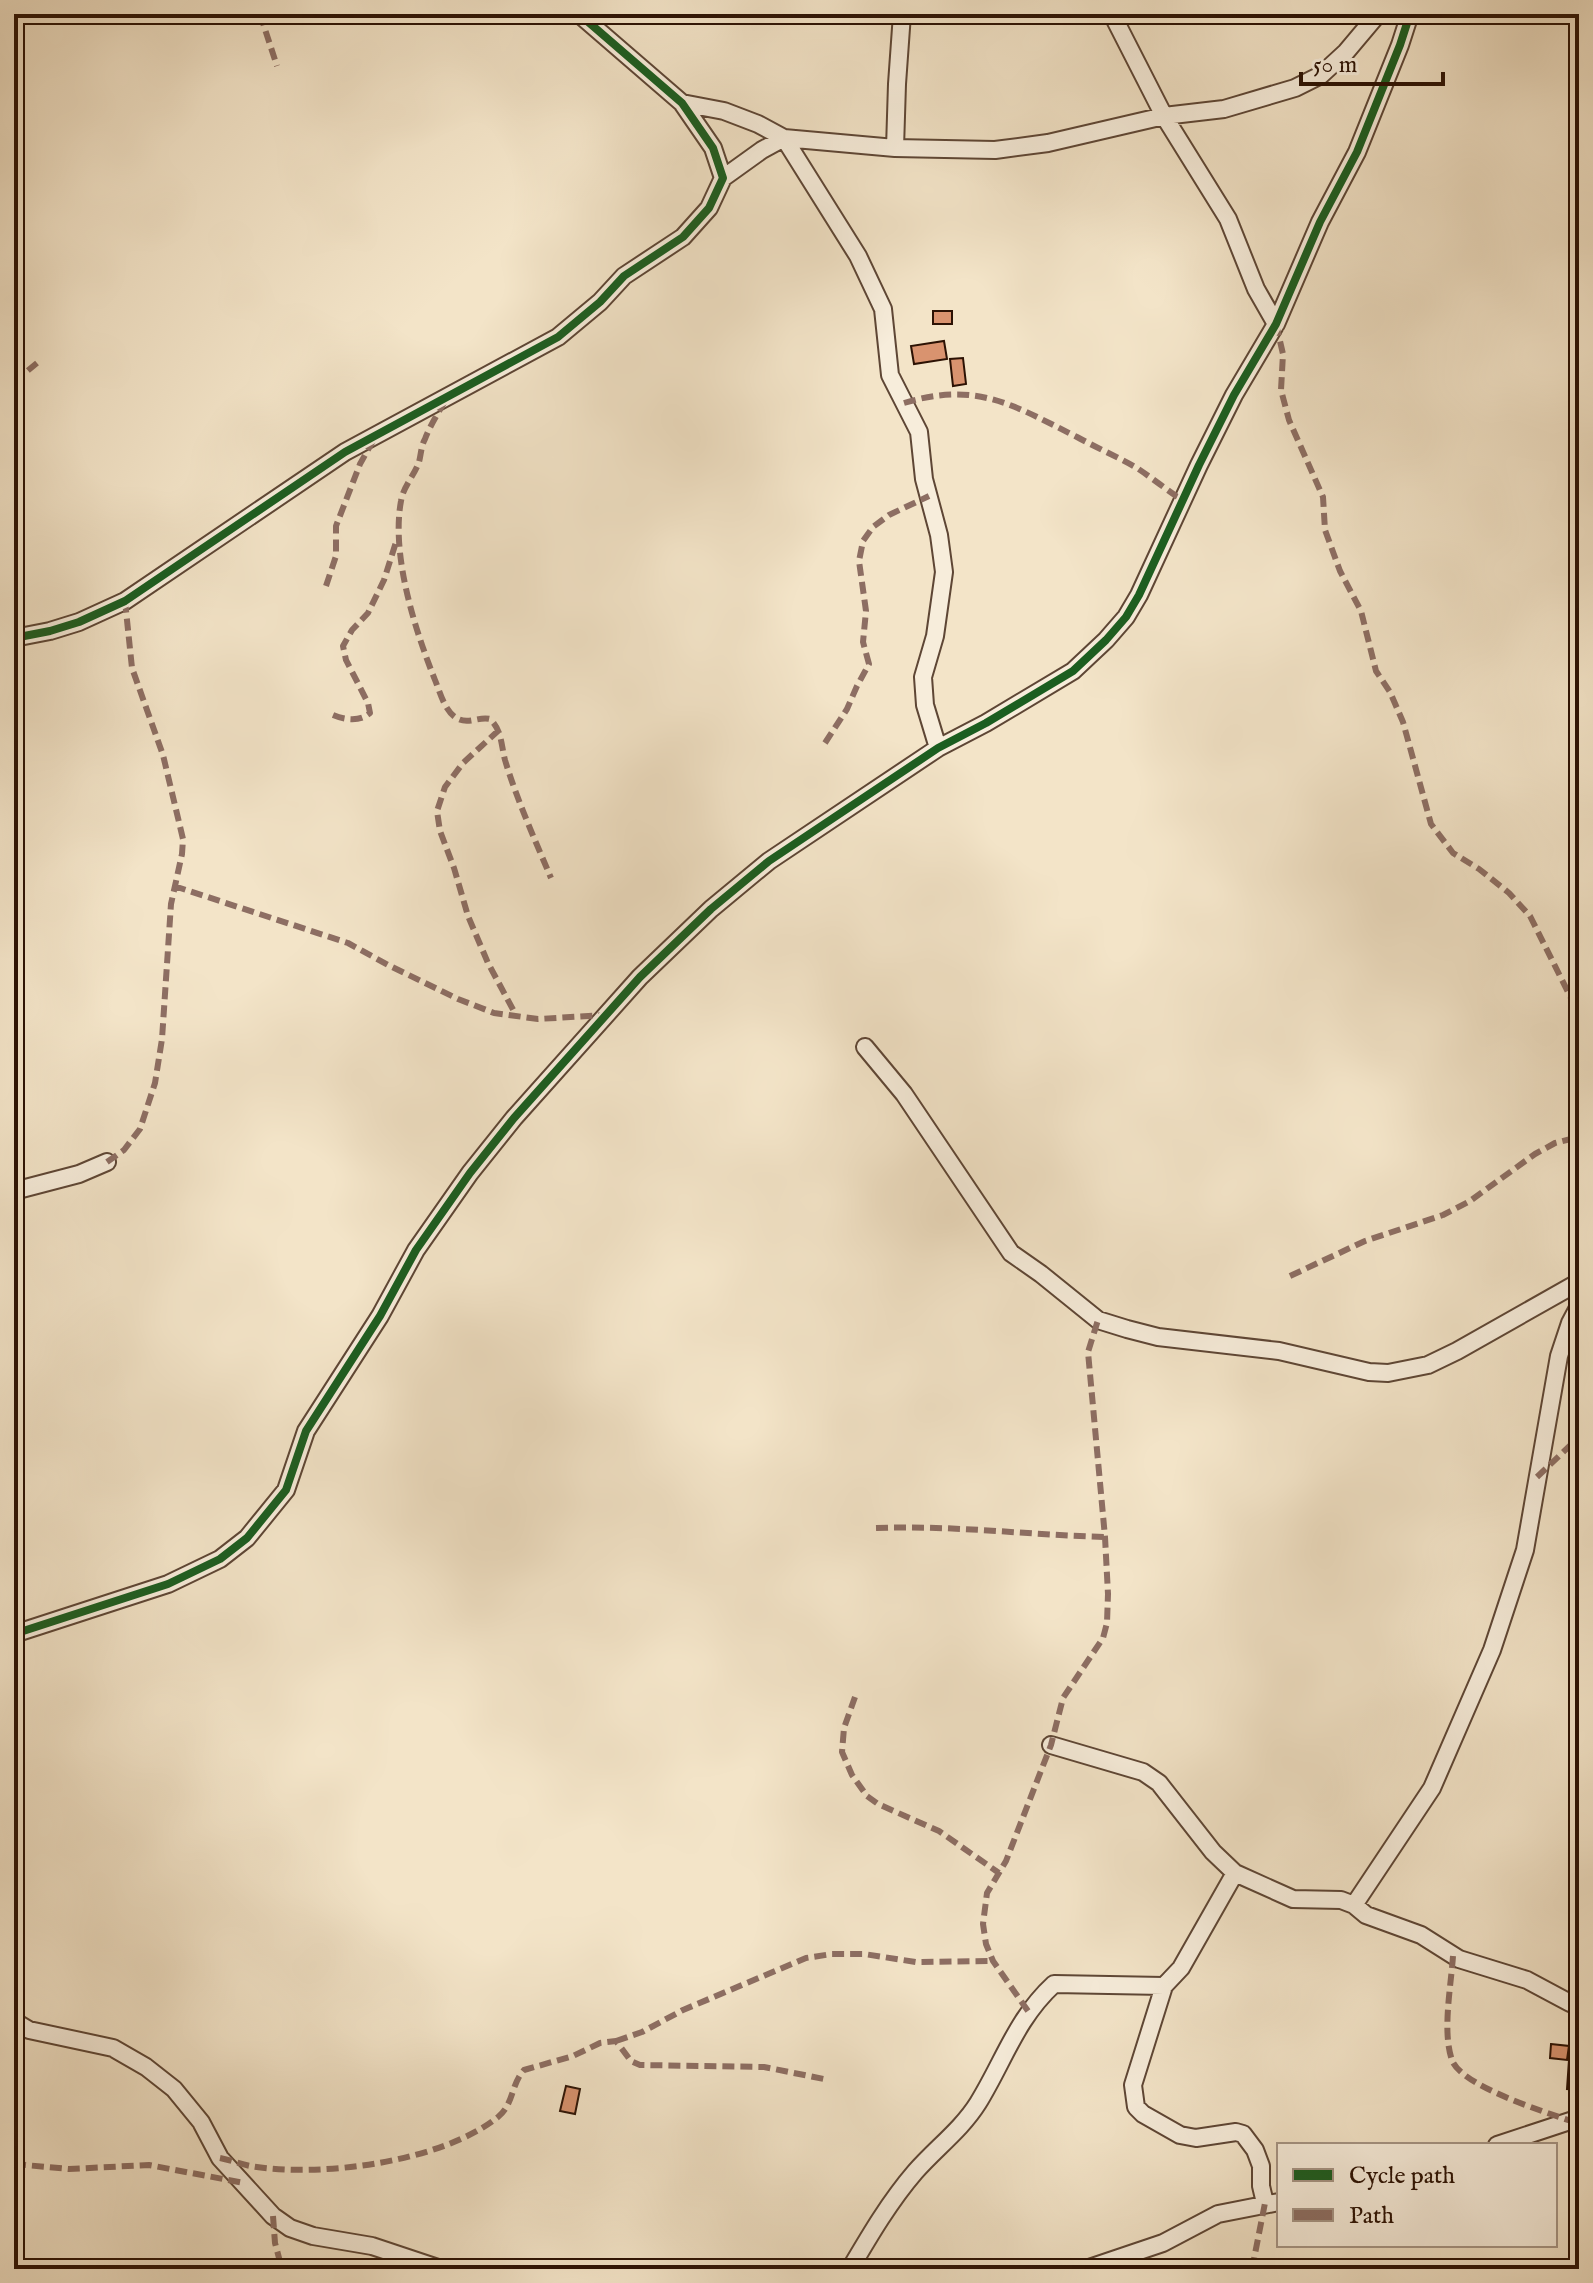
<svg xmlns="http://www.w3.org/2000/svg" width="1593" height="2283" viewBox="0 0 1593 2283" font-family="'IM FELL English',serif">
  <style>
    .building { fill: #d9936f; stroke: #2c1204; stroke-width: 2 }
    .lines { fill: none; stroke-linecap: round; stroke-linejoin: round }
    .street-casing { stroke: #5e4635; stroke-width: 20 }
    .street { stroke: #f7eddb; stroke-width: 16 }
    .quiet { stroke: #8d6e63; stroke-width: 6; stroke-dasharray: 12 6; stroke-linecap: butt }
    .cycleway-casing { stroke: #f7eddb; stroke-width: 13 }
    .cycleway { stroke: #1b5e20; stroke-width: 8 }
  </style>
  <rect width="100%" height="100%" fill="#f3e4c8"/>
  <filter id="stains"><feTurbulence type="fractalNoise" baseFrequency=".0025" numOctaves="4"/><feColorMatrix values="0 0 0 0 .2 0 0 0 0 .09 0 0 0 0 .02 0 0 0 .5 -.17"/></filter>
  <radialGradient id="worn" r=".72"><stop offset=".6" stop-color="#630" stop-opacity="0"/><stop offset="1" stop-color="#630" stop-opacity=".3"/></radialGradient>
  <path class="building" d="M933,311H952V324H933Z
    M944,341L947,359L914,364L911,346Z
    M963,358L966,384L953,386L950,359Z
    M1551,2044L1569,2046L1567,2060L1550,2058Z
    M1569,2060L1579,2061V2090L1567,2089Z
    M566,2086L580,2089L575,2114L560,2111Z"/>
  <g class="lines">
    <g class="street-casing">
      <path id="street" d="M1112,14L1164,116L1228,219L1256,289L1276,324
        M682,103L724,111L758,124L784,138L858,256L883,309L890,375L919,432L924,479L939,535L944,572L935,636L923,677L925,705L938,748
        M895,148L897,84L902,14
        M723,178L762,150L784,138L895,148L995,150L1048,143L1164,116L1224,109L1295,88L1321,75L1346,52L1378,14
        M14,638L50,631L79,622L125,601L345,452L558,337L600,302L624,276L683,237L709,208L723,178L713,148L682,103L579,14
        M865,1047L904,1094L1011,1253L1041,1274L1098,1320L1127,1329L1158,1337L1279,1351L1369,1372L1388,1373L1428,1365L1457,1351L1579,1282
        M14,1191L79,1174L107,1162
        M14,1634L168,1584L220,1559L247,1538L286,1490L306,1431L380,1316L416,1250L470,1173L514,1118L640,977L711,909L769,861L938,748L986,723L1073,671L1106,640L1126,617L1139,595L1199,465L1234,395L1276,324L1320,222L1357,152L1400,45L1410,14
        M1051,1745L1143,1772L1159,1783L1213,1852L1235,1873L1293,1899L1341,1900L1354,1905L1366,1915L1421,1935L1459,1959L1527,1980L1570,2003L1579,2006
        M1235,1873L1181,1968L1164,1986L1133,2085L1136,2107L1143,2114L1180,2135L1196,2138L1236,2132L1243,2134L1255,2150L1261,2166V2186L1265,2203
        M1354,1905L1432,1788L1492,1650L1525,1550L1559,1356L1570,1323L1579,1306
        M14,2021L29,2030L113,2048L146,2067L174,2089L201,2122L220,2158L273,2216L290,2228L313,2236L372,2246L441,2269
        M1497,2145L1579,2118
        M850,2269C870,2235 890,2201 915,2172C936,2148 961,2130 978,2103C1004,2061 1016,2019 1054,1984L1164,1986
        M1086,2269L1163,2243L1218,2214L1279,2202"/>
    </g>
    <use href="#street" class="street"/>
    <path class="quiet" d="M260,14L277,66
      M1276,324L1283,354L1281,390L1289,420L1323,497L1325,530L1340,571L1361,611L1376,671L1390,692L1403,722L1431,824L1453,853L1479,869L1509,893L1530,916L1579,1014
      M14,382L37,363
      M445,401C438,413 430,426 425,439C421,446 421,455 419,462C414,476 403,487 401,501C391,555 415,630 435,680C440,692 444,709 455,717C467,726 478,716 490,719C502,730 501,745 505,760C517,800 535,840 551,878
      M904,403C977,381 1013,405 1077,437C1097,448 1118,457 1137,468C1152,478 1167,490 1182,500
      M326,586L336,556V526L360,464L374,439
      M333,715C345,720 360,722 370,713L368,703L346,660L343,646L352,630L368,613L384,580L397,539
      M499,730L463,763L445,787L437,811L440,831L454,868L468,916L488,963L517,1017
      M825,743L847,709L857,686L869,664L863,642L866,611L859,561L863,541L873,527L889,515L929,496
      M174,886L348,943L390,966L458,999L494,1013L538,1019L606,1015
      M107,1162L124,1150L140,1129L155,1083L162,1039L171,904L182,854L183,839L163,755L132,668L125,601
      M1290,1276L1365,1241L1443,1215L1470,1201L1535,1154L1555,1143L1579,1137
      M1537,1477L1579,1437
      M876,1528C953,1525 1028,1535 1105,1537
      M855,1697L844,1728L842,1752L852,1775L867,1796L878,1804L939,1831L999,1873
      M1453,1956C1451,1986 1442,2032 1452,2060C1461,2086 1545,2112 1571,2121
      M1028,2011L993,1961L986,1944L983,1924L987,1893L1006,1861L1051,1745L1063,1698L1103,1638L1107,1623L1108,1594L1105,1537L1088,1352L1098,1320
      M616,2041L642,2032L683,2010L806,1958L832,1954H864L916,1962L993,1961
      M220,2158C230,2160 240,2164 250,2166C320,2178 442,2162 498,2117C514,2104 511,2084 524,2070L573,2056L600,2043L616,2041L631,2061L640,2065L764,2067L824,2079
      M14,2164L69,2169L149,2165L244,2183
      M273,2216L275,2243L282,2269
      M1252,2269L1265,2203"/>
    <g class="cycleway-casing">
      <path id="cycleway" d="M14,638L50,631L79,622L125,601L345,452L558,337L600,302L624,276L683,237L709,208L723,178L713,148L682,103L579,14
        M14,1634L168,1584L220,1559L247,1538L286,1490L306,1431L380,1316L416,1250L470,1173L514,1118L640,977L711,909L769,861L938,748L986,723L1073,671L1106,640L1126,617L1139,595L1199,465L1234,395L1276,324L1320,222L1357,152L1400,45L1410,14"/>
    </g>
    <use href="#cycleway" class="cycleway"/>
  </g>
  <rect width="1593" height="2283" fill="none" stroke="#f3e4c8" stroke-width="48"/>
  <rect x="16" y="16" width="1561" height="2251" fill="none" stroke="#2c1204" stroke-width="4"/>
  <rect x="24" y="24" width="1545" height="2235" fill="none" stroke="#2c1204" stroke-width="2"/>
  <rect x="1277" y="2143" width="280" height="104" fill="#f7eddb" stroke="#a69585" stroke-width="2"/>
  <rect x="1293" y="2169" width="40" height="12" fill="#1b5e20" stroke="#a69585" stroke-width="2"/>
  <text x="1349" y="2183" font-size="24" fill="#2c1204">Cycle path</text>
  <rect x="1293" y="2209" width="40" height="12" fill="#8d6e63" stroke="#a69585" stroke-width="2"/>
  <text x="1349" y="2223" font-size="24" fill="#2c1204">Path</text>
  <path d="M1301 72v12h142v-12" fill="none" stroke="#2c1204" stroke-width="4"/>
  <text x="1313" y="72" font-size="24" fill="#2c1204" stroke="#f7eddb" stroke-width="6" paint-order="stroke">50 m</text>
  <rect width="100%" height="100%" filter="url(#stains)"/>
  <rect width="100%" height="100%" fill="url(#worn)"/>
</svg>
